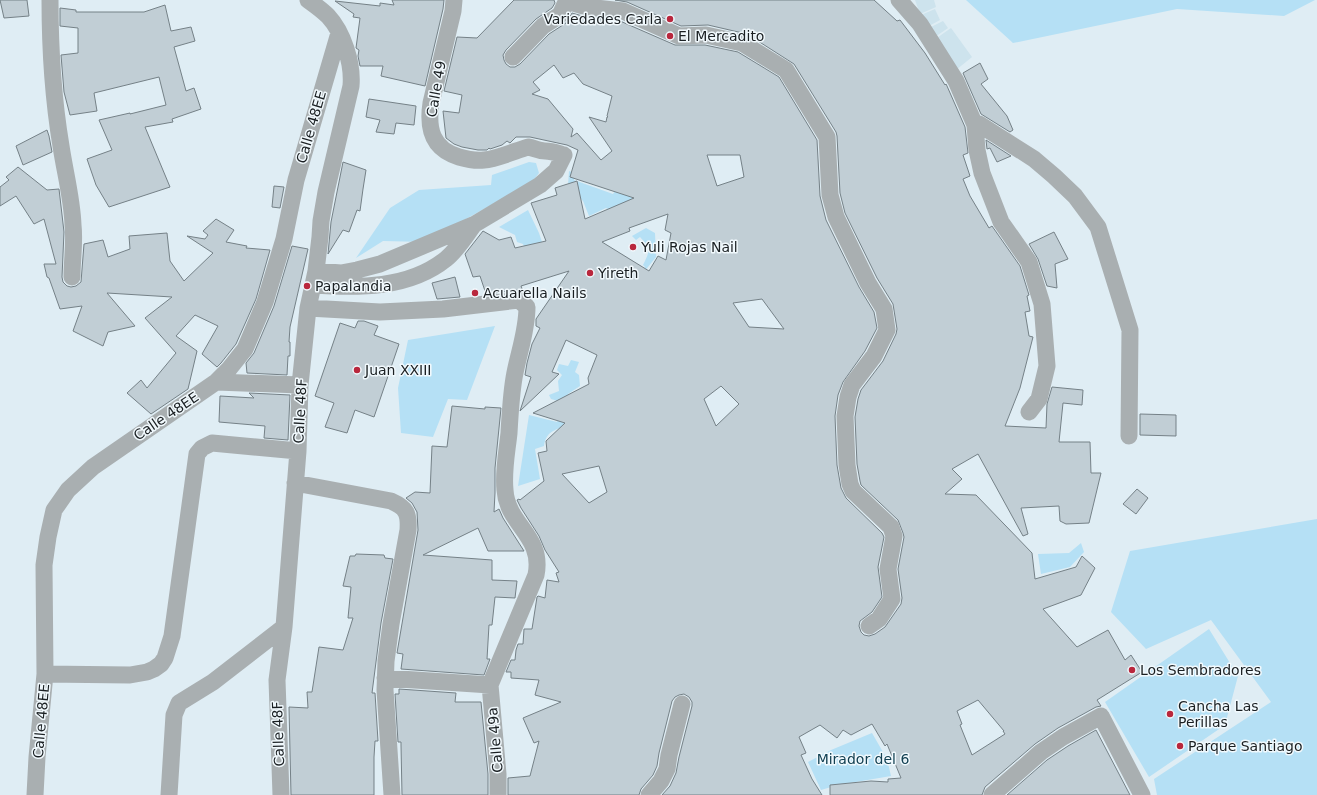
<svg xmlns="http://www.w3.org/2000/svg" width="1317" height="795" viewBox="0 0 1317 795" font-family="'DejaVu Sans',sans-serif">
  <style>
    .built { fill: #cde3ed }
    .green { fill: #b5e0f5 }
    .building { fill: #c1ced5; stroke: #758187; fill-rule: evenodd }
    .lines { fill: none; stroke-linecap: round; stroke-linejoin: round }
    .minor { stroke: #a9afb1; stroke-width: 17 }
    .poi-dot { fill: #b9273d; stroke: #f1f9fd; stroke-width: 1.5 }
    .labels { text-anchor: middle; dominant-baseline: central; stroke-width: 3; stroke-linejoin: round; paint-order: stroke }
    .poi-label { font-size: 14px; fill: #1a1f22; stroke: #f1f9fd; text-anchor: start }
    .street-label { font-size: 14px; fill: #1a1f22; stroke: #f1f9fd }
    .park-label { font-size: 14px; fill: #124052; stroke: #f1f9fd }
  </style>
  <rect width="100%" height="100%" fill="#dfedf4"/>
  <path class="built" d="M915,0H934L936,7L920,14Z
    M935,9L940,20L929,26L921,15Z
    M943,21L948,28L935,37L929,28Z
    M951,28L972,57L956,70L934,40Z"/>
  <path class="green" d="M966,0H1315L1284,16L1177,9L1013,43Z
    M529,162L536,163L539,173L532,182L425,242L383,241L356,258L390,208L419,190L491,185L492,175Z
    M569,171L574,173V180L613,194L615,191L665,202L610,210L606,208L589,216L583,201L568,185Z
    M528,210L539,233L545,251L528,257L523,244L517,242L515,235L499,227Z
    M646,228L655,233L656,257L636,282L634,281L645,267L643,265C650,251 651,249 640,237L636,240L632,236Z
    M495,326L467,400L448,399L433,437L401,433L398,388L408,340Z
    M571,360L579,362L575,372L579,375L580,386L568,394L566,426C554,430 546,432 544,446L535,449L540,479L518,486L529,415L557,422L562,402L551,399L549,395L559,391L558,381L562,375L557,370L559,364L568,366Z
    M1317,519V795H1157L1154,779L1271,702L1211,620L1146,649L1111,612L1130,551Z
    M1081,543L1084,552L1070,567L1041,574L1038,554L1069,553Z
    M1209,629L1238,676L1225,725L1149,777L1105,702Z
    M872,733L887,759L891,776L838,785L821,790L808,762L831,750Z"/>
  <path class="building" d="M0,0H27L29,16L4,18Z
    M392,0H444L443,9L425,86L381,76L383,66H360L358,56L359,50L356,48L360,18L353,17L354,14L335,1L380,6V3L394,5Z
    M514,0H554L555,3L552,8L536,19L506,50L503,55L504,60L506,64L510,67H515L520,64L549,34L566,23L572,13L586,17L620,21L675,45H705L738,52L779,77L817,140L820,196L826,220L859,287L874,312L877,328L865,351L843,382L838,395L835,416L837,465L841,488L846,498L882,533L884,537L878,567L882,597L872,612L860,621L859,626L861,632L864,635L869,636L875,634L885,627L901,604L902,598L898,569L904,537L903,533L898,520L861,485L860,481L857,464L855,417L858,399L861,390L883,361L896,334L897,329L893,304L877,278L845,213L840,193L837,136L836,132L794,64L747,34L708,25L681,26L627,2L615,0H874L897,21L900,20L925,53L945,85L946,84L947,86L965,127L968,153L963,155L970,176L963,179L970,196L989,228L992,226L1020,266L1029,295L1027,296L1030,311L1025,312L1029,336L1033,337L1020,388L1005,426L1046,428L1047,404L1052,387L1083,390L1082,405L1063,403L1059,442H1090L1091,473H1101L1089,523L1066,524L1060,521L1059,506L1021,508L1028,534L1023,536L978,454L952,469L962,479L945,494L976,495L1032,553L1035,579L1076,567L1082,556L1095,568L1081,595L1043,609L1077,647L1108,630L1125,660L1131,655L1142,672L1097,700L1101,706L1096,707L1058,728L1035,744L985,787L982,795H830V785L871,781L888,782V779L901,778L887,744L885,746L872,724L851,735L843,730L837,738L820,725L799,737L806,753L801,755L812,779L822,795H662L670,786L676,773L679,757L692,706V702L689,697L684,694L679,695L675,697L672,701L659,753L657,766L653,775L641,789L639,795H508V778L530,776L539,741L534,743L523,718L561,702L535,695L539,680L511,678V672H506L511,660H515L516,650L518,644H523L524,629H532L537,597L538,596L545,598L547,580L559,582L556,573L559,572L545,550L539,536L521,508L517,500L519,499L520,500L544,481L538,453L547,451L546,441L565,423L533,413L589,384L588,378L597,355L566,340L552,372L559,374L520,411L531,377L525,375L527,363L532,344L540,328L536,326V319L569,271L521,286L523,291L518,290L486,294L480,276L473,277L465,254L483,231L499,240L511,237L515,248L546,241L531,203L557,195L555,188L577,181L585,219L634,198L570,177L578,150L567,145L530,137H516L510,143L507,141L502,145L490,149L489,148L487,150H478L462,147L454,144L446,138L443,111L459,113L462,95L444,91L457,37L477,38ZM554,65L563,78L574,73L583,84L612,96L607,116L608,117H607L606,122L589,117L612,151L601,160L577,133L571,137L573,129L548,99L532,94L540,90L533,82ZM707,155H740L744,177L717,186ZM668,214L665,230L671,233L666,260L658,256L649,271L602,242L630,231L629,228ZM762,299L784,329L749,327L733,303ZM721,386L739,404L716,426L704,399ZM599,466L607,492L589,503L562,474ZM978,700L1004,731H1003L1005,734L972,755L960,725L962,724L957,711Z
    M165,5L171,31L191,27L195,41L174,47L186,91L194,88L201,109L172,119L173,122L145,127L170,187L109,207L96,185L87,159L112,150L99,120L130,113V114L166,105L159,77L94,93L97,111L70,115L64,92L61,55L78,53V28L60,26V8L76,10V12H144Z
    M980,63L988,79L981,84L1007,116L1013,130L1010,132L981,114L963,73Z
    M369,99L416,106L414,125L396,123L394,134L376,132L380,120L366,117Z
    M47,130L49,136L52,152L23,165L16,146Z
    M986,140L1011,156L997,162L990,148L987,149Z
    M343,162L366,170L363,189L360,211L357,210L349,232L343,230L328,254L331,222Z
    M18,167L47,190L59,189L64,232L62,277L63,282L67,286L71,287L76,286L81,282L84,244L103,240L108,257L130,249L129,236L167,233L170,261L184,281L213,253L187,236L205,239L208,235L203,231L216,219L234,230L226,242L247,246L246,248L270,250L256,299L236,344L221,363L217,367L202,354L218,326L195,315L176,336L197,351L188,389L151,414L127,393L141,380L147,388L176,353L145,318L172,297L107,293L135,326L108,332L103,346L73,331L82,306L60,309L49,278L47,277L44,264H56L44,219L34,224L16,196L0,206V187L9,180L6,177Z
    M274,186L284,187L280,208L272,207Z
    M1054,232L1068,259L1055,264L1057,288L1047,286L1038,259L1029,244Z
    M292,246L308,249L290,327L289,342H290V356H288L287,375L247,373L246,363L254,353L274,306Z
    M455,277L460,297L437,299L432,283Z
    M358,321H364L378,326L374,335L399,344L374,417L355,410L347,433L325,427L334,403L315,396L340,323L355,328Z
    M249,393L290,395L288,440L264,438L265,426L219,422L220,396L254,398Z
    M452,406L485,409V407L501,408L495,468V493L494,512L499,509L503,518L524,551H488L478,528L423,555L492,560V580L517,581L515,598L495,597L492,625H489L487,659H490L484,675L401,669L403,654L397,653L418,530L417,512L412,503L406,498L415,492L430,493L432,446L447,447Z
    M1140,414L1176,415V436L1140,435Z
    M1137,489L1148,498L1136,514L1123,504Z
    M356,554L384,555L385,558L393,559L381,623L372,693H375L378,741H375L374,757V795H291L289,707L308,708L307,692H312L319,647L343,650L353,618H348L351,587L343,586L350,556H355Z
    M399,689L456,693L455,702H481L488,774V795H402L401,745V742H398L395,694H399Z
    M1096,730L1130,795H1007L1047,760L1068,746Z"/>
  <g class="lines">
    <path class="minor" d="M50,0C50,49 53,98 61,146C65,173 72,198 73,225C75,242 72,259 72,277
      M899,0L920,24L956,81L975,125L977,150L982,173L1001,222L1029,262L1042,304L1047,366L1039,399L1029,412
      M567,1L587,7L623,11L679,36L706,35L742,43L786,70L827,137L830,195L836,217L868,283L884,309L887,330L874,356L852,385L848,397L845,416L847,465L850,484L853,491L891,527L894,536L888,569L892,599L879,619L869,626
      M513,57L543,26L560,15L567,0
      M975,125L979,124L1034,159L1054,176L1075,196L1098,227L1130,330L1129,436
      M316,271L341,273L357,270L380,264L475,224L540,185L556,171L564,155C557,153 552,151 545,151C539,151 534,148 528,147C515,151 497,159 484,160C476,161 466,159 459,157C432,149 427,129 431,103L453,11L454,0
      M313,285C358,288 409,289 446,259C457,250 465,237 473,226
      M308,308L380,312L443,309L519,300L527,307C527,332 518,354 514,378C511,396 510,415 509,433C507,452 503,471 505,490C507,525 544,536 536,575L490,685L498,774V795
      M216,382L300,385
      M295,483L391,501C407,508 409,514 408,530L391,624L386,661L385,690L392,795
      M45,674L130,675L147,672L154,669L161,664L165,658L172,636L197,454L202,448L212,443L298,451
      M385,678L490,685
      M35,795L37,757L45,674L44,565L48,537L54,510L68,490L93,467L216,382L229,369L245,349L265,302L284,239L296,180L339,33
      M169,795L174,715L179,703L213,682L284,627
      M281,795L277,680L284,627L298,451L300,385L308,308L316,271L320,237L321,221L326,192L351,86C353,63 343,32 328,16C322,10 315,5 308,0
      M649,795L661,781L667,769L669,755L682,704
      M992,795L1041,752L1063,737L1101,716L1142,795"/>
  </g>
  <g class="poi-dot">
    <circle cx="670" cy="19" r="4"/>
    <circle cx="670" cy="36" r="4"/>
    <circle cx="633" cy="247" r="4"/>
    <circle cx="590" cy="273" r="4"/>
    <circle cx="307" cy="286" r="4"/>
    <circle cx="475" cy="293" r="4"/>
    <circle cx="357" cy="370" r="4"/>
    <circle cx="1132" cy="670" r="4"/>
    <circle cx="1170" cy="714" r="4"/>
    <circle cx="1180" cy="746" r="4"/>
  </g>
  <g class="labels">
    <g class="poi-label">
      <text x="662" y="19" text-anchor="end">Variedades Carla</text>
      <text x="678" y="36">El Mercadito</text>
      <text x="641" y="247">Yuli Rojas Nail</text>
      <text x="598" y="273">Yireth</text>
      <text x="315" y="286">Papalandia</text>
      <text x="483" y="293">Acuarella Nails</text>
      <text x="365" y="370">Juan XXIII</text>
      <text x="1140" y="670">Los Sembradores</text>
      <text x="1178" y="706">Cancha Las<tspan x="1178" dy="16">Perillas</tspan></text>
      <text x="1188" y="746">Parque Santiago</text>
    </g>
    <g class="street-label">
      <text transform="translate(436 89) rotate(-80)">Calle 49</text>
      <text transform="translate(311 127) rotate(-74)">Calle 48EE</text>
      <text transform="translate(300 411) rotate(-87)">Calle 48F</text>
      <text transform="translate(166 416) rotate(-34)">Calle 48EE</text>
      <text transform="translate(41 721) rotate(-85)">Calle 48EE</text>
      <text transform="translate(278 734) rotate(-92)">Calle 48F</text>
      <text transform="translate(495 740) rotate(-95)">Calle 49a</text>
    </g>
    <g class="park-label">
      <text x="863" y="759">Mirador del 6</text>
    </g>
  </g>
</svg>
